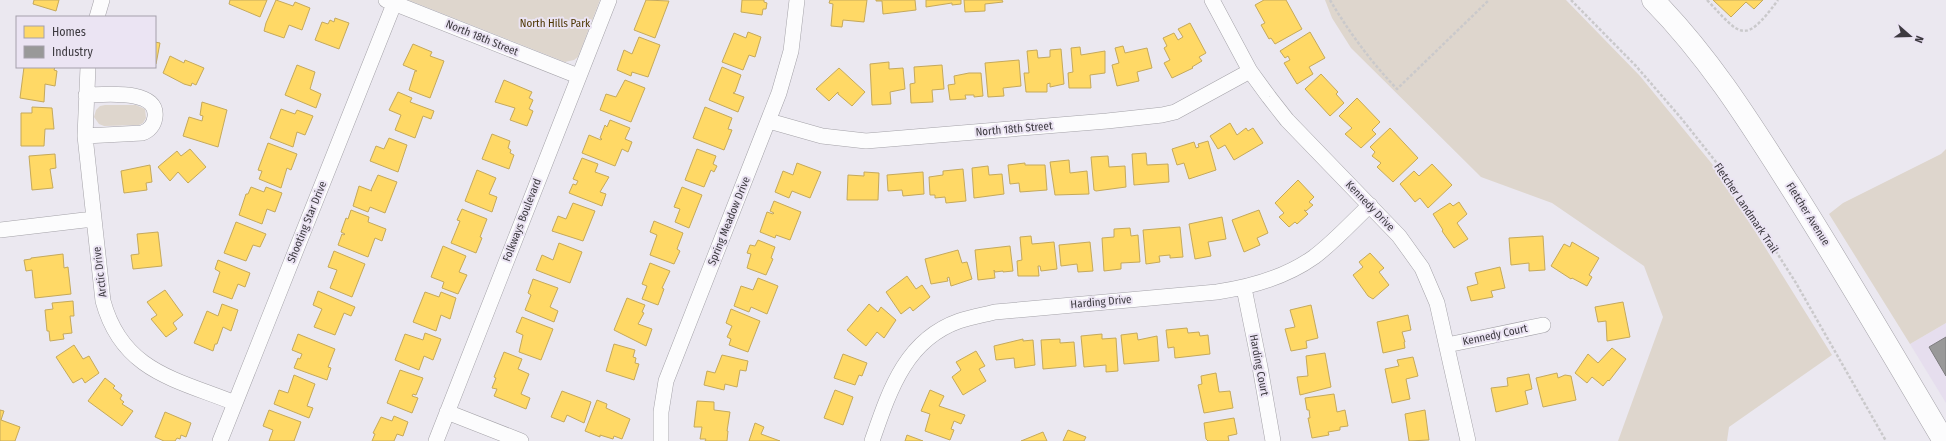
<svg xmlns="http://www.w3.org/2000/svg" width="1946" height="441" viewBox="0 0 1946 441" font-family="'Fira Sans Condensed',sans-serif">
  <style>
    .built { fill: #e6deee }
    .green { fill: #ded6cd }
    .homes { fill: #ffd966; stroke: #c5a95b }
    .industry { fill: #999; stroke: #7d7c7e }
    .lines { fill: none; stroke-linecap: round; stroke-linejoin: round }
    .street-casing { stroke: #a4a2a8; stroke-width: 16 }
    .secondary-casing { stroke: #a4a2a8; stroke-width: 23 }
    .path { stroke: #cac9cb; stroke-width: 2.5; stroke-dasharray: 3 2; stroke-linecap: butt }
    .street { stroke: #fcfcfd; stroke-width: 15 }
    .secondary { stroke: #fcfcfd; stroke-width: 22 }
    .labels { text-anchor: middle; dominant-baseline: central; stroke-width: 4; stroke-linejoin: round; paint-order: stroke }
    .park-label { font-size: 11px; fill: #4c3502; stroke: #ebe4f3 }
    .street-label { font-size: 11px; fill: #3d3a40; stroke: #ebe4f3 }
  </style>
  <rect width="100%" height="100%" fill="#ebe8f0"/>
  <path class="built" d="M1946,323V403L1910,344Z"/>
  <path class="green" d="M408,0H600L578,57L574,60L565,62Z
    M1325,0H1566L1640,76L1717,170L1832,355L1729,427L1727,441H1618L1663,317L1644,266L1552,203L1481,177L1351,48L1332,18Z
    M105,105H136L145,109L146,118L143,123L139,125L104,126L99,124L94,117L96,110L100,106Z
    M1946,149V323L1910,344L1829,214L1843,203L1941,154Z"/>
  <path class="homes" d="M34,0H59L56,11L33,4Z
    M230,0H267L260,17L229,4Z
    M276,0L293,6L295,2L310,8L302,30L289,25L284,38L264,31L266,23Z
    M646,0L669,1L655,38L634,30Z
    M742,0H764V2L767,3L766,9H763L762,15L741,12Z
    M830,0H867L864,22L843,20L842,27L831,26L833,4L829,3Z
    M876,0H915L916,10L883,14L882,1H876Z
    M926,0H961V4L952,5V3L926,7Z
    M964,0H1002L1003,2L985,4V11L965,12Z
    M1264,0H1286L1302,29L1275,44L1271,38L1269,39L1261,25L1265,23L1255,5Z
    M1713,0H1763L1754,9L1746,2L1731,17Z
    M335,18L349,23L339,49L315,40L322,22L328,24L330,20L334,22Z
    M1190,23L1206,53L1199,57L1202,61L1192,67L1193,68L1172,78L1164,63L1170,60L1164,48L1167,46L1163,38L1174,33L1178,40L1183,37L1178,29Z
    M748,32L761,37L755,57L749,55L743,70L722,62L734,33L746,38Z
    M1310,32L1325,58L1309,67L1313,74L1297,84L1284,63L1290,60L1288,56L1285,58L1280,51Z
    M639,37L660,45L648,77L632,72L631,76L617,70L624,50L632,54Z
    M155,42L160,43L156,64H155Z
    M413,44L432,52L430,56L444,61L430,98L409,90L415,71H417L403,65Z
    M1123,46L1125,53L1147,48L1152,68L1137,72L1139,81L1117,86L1112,65L1119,63L1115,48Z
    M1080,47L1081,55L1105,51V73L1090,75L1091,88H1069L1068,73L1073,72L1071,48Z
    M1061,49L1064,84L1050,87V83L1047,84V92H1026L1024,73H1029L1027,51L1037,50L1038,58L1050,57V50Z
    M170,56L184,63L185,60L204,68L196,85L192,83L191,86L184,84L163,73Z
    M1019,60L1021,86L1003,88L1004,96L988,97L985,63Z
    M889,62V69L903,68L905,89L890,92L891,104L872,105L870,64Z
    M297,65L315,72L310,89L321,94L316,108L285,95Z
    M942,65L944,89L932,90L933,102L911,103L910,84L915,83L914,67Z
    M24,67H55L54,70L57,71L55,86L45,84L44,102L20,98Z
    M722,67L741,75L735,92L733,93L744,97L738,112L709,100Z
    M839,68L865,92L852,106L838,94V92L829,101L816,89Z
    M969,73H981L983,96L974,97V95H965L966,99L950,100L948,85L955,84L954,76Z
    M1321,74L1338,92L1336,94L1344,103L1330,116L1305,89Z
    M504,80L532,92L529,98L533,100L529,109L533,111L527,126L510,120L515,108L495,102Z
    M625,80L645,88L631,122L600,110L606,94L616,97Z
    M398,92L412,98L410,102L434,111L431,119L423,116L415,138L395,130L401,115L389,110Z
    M1357,98L1380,122L1372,130L1376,134L1361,148L1345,134L1352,128L1339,116Z
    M202,102L227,110L218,147L183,136L189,117L202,121L203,116L200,115Z
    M32,107L52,108L54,129H45L44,146H21V113H32Z
    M705,107L732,118L728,129L732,130L724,150L693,138Z
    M281,109L295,114L297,110L313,116L305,135L297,132L293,147L270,138Z
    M610,120L630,128L625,139L632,142L628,152L622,149L615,166L582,153L589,135L601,140L602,139L600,138L605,125L607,127Z
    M1230,123L1237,135L1246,128L1248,131L1253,128L1263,143L1234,160L1225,145L1218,149L1210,136Z
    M1390,128L1418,158L1393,182L1377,167L1381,163L1372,156L1375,152L1370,147Z
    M492,134L510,141L508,148L511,150L510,153L514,155L509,169L482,159Z
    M389,138L407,145L398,172L370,161L376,146L384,149Z
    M1208,141L1216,170L1189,179L1184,163L1177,165L1172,149L1194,142L1196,148L1199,147L1198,144Z
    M268,143L297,154L291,170L287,168L281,188L259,179L262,171L258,170Z
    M190,149L206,167L188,183L178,172L170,181L158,167L177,151L181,156Z
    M697,149L716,156L713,164L717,166L714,172L711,170L704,187L685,180Z
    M1146,153L1147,165L1168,164L1169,182L1134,185L1132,154Z
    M55,154L56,168L50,169L53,188L32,190L29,156Z
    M1108,156L1109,167L1125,166L1126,187L1096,191L1094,190L1091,157Z
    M582,158L598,164L595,172L609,177L600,192L606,194L602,206L569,193L573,184L576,185L578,181L573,179Z
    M1069,160L1070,173L1087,171L1089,194L1055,195L1050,162Z
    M797,163L821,172L810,198L792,191L789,198L775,192L783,171L793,175Z
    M1025,163V165H1045L1047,190L1020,192L1019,183L1010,184L1008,165Z
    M1432,164L1452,185L1428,208L1420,198L1415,202L1400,184L1414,171L1419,176Z
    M150,165L152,182L146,183L147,190L124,193L121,171Z
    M988,166L989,175L1002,174L1004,194L974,198L972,168Z
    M963,169L966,201L946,203L945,197L935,198V195H930L929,177L943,175V171Z
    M477,170L496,178L489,194L497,197L492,212L465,201Z
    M864,172L879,173L878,200H847L848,175L864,176Z
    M923,172L924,194L903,196L902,190L888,191L887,175Z
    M378,175L397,182L385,213L370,207L368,212L353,206L359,186L372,191L371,190Z
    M1298,180L1314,197L1309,202L1313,205L1306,211L1304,210L1308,214L1297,224L1295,222L1289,227L1279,217L1284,213L1275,203Z
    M251,187L264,192L266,187L282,193L275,212L267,209L262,224L239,215L246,194H248Z
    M682,187L702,195L689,228L675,222L680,209L674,207Z
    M774,201L801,212L790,240L776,235L775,238L760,232L767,212L773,214L774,213L770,211Z
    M1459,202L1467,214L1457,223L1468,239L1454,248L1442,231L1443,230L1433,214L1450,203L1453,206Z
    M573,203L595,211L583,241L552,231L558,216L566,219Z
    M462,209L487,219L480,237L482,238L476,253L451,243L460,221L457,220Z
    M351,210L369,217L368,222L386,229L382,241L375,238L368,257L338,245L342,234L344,235L345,234L341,232L346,218L348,219Z
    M1259,210L1268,233L1257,238L1260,245L1244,252L1232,220Z
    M1222,217L1226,239L1208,242L1211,256L1195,259L1189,224Z
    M654,221L683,233L677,249L680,251L674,264L650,255L657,235L650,232Z
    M236,222L266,234L260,247L253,245L246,261L224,253Z
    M1180,227L1183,257L1170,258V255L1159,256L1160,262L1146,264L1143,230Z
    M1130,228L1131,236L1138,235L1140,262L1121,263V269L1104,271L1102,238L1114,237V229Z
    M158,232L162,266L133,269L131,255L139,254L137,234Z
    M1031,236L1032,244L1054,242L1057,269L1041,271L1040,266H1038L1039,276H1018L1017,261L1022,260L1020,237Z
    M1543,236L1545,270L1529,271V263L1511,265L1509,238Z
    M758,240L775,247L771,258L773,259L766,275L747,268L751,254L747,253L750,245L755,246Z
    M1090,242L1093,271L1078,272L1077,264L1061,266L1059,245Z
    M1572,242L1599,258L1589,275L1592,277L1587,286L1572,278L1571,279L1551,266L1564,244L1570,247Z
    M559,243L582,252L570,283L536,270L542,255L553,260Z
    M443,246L466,256L459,272L467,275L458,294L442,288L444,282L431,277Z
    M1010,246L1013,271L1003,272V271L995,272L994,270L995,278L978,280L975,250Z
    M958,250L962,263L967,262L972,279L951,286L949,277L947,278L948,281L931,284L925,259Z
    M334,251L365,264L352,297L330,288L337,270L328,267Z
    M1370,253L1384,268L1379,272L1389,285L1373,299L1368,296L1353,275L1363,267L1359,262Z
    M63,254L64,268L68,267L71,294L35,298L32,270L26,271L24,260L31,259V258Z
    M218,260L250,273L245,287L238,284L232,299L213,292L220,272L215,269Z
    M650,263L670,271L662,288L664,289L658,305L642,299L647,286L642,284Z
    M1500,267L1505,288L1491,291L1493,297L1471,301L1467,287L1478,284L1475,273Z
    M907,276L916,289L922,285L930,297L913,311L910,307L901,314L886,292Z
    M758,278L778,286L767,314L751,307L749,312L734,306L741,286L753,290Z
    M533,279L558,288L550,307L558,311L554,322L525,310L531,295L528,293Z
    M165,290L183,315L173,323L177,329L166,337L151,319L157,315L147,302Z
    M318,291L355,307L351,316L344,313L335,335L314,327L322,309L313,305Z
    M425,292L439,297L441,292L456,298L450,319L441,315L436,331L413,322Z
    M627,298L645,305L642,312L644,313L638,324L652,329L646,346L614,330Z
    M73,301L74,316H70L72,333L63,334L64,339L50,341L49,331H47L45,310L53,309L52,303Z
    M1623,302L1630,337L1607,341L1606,321L1598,322L1595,307Z
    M222,304L238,310L231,331L223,327L217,344H215L213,351L194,343L207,311L218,316Z
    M869,304L878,312L881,307L896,320L884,338L877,332L866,346L847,330Z
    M1311,305L1318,338L1306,341L1307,348L1291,351L1285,329L1295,327L1290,310Z
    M731,309L760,321L748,352L729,345L731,339L727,337L732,326L726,323Z
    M1408,315L1411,330L1402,332L1405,342H1404L1405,348L1383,353L1377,322Z
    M522,317L553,329L541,360L519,352L523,335L516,332Z
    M1187,328L1188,333L1199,332L1200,336L1208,335L1210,354L1175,358L1174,347L1168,348L1166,330Z
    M425,333L441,339L433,360L424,356L419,370L395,360L405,334L423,340Z
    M1137,333L1138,340L1157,336L1159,361L1124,364L1121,335Z
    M298,334L335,349L328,367L331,368L327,380L294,368L298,358L300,359L302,354L292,350Z
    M1102,334V339L1116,338L1118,371L1106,372V365L1084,367L1081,336Z
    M1023,339V341L1033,340L1035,365L1015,368L1014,358L996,360L994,346Z
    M1060,339V343L1074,342L1076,366L1043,369L1041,340Z
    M614,344L635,350L633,357L636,358L635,363L639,364L634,380L606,371Z
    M74,345L83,359L89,356L99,373L85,383L82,378L73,383L56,357Z
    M1612,348L1626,359L1609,381L1608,380L1603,386L1592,377L1587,383L1575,373L1588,354L1598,363Z
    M976,351L985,366L979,369L986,381L963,395L952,377L961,370L956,362Z
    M504,352L522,359L518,369L529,374L521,394L530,398L526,409L494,396L497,389L492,388L496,378L494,377Z
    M1325,353L1331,387L1300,395L1297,377L1308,376L1306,356Z
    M843,354L867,363L862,376L859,375L855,385L834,378Z
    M722,355L748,361L746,371L740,370L737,387L725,384L724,390L704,385L707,371L715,373Z
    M1413,357L1418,376L1406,379L1410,399L1392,403L1385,369L1399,366L1397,360Z
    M400,370L423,378L416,395L413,394L412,396L418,398L412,413L387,403Z
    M1216,373L1219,392L1230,391L1233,408L1204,413L1198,385L1202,384L1201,376Z
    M1557,373L1558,378L1565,375L1571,376L1576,400L1543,407L1536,378Z
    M1529,374L1532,389L1525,391L1528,404L1496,412L1491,388L1508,386L1507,378Z
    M294,375L315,384L307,406L313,408L309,418L274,404L279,390L288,393Z
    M105,378L115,386L113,388L122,395L120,399L124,402L122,404L133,411L122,426L88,401Z
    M835,390L853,397L843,425L824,418Z
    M930,390L944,396L939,406L965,415L961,424L954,421L951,429L954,430L950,440L925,431L930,414L921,411Z
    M562,391L591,402L584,423L567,415L564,422L551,417Z
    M1334,394L1337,412L1345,410L1348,426L1340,427V430L1328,432L1329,435L1312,438L1308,418H1310L1309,410H1307L1305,398Z
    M597,400L607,404L606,408L630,419L622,439L614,436L613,439L600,435V437L585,431Z
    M697,401L714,402V410L730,412L727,431H728L727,441H705L706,439H700L702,427H694Z
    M0,410L4,411L1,420L20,427L15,441H0Z
    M269,410L301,422L294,441H269L273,430L263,426Z
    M1425,410L1429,440L1409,441L1405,414Z
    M165,412L191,423L186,437L181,435L180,439L177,438L175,441H164L155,437Z
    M394,416L408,422L403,436L397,434L394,441H372L375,434L373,433L381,417L392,421Z
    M1234,418L1237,434L1228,436L1229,441H1208L1206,439L1204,423Z
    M755,423L764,427L761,434L780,441H749Z
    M1068,430L1086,437L1084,441H1063Z
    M1043,432L1047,441H1021Z
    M907,435L923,441H905Z"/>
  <path class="industry" d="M1946,337V376L1929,347Z"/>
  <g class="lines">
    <g class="street-casing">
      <path id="street" d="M386,0L578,76
        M1212,0L1250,71L1269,97L1287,120L1399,236L1422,268L1437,303L1468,441
        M97,17L102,0
        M88,67L85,136L103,301C122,371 175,379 235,403
        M769,121L822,136L866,141L1107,121L1162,115L1175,112L1250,71
        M85,136L142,133C149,131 154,125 155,117C159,88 103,95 86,95
        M0,230L93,219
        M1244,288L1260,367L1273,441
        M1447,345L1543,325
        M447,412L521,441
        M220,441L394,4
        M436,441L609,0
        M661,441V412L666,381L779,93L791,51L797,0
        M872,441C889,392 905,340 959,321C971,317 983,315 995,312L1217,292C1251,287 1286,277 1314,257C1334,242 1352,222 1370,205"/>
    </g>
    <g class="secondary-casing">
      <path id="secondary" d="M1653,0C1708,56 1747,118 1789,184C1843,269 1893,355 1944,441"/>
    </g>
    <path class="path" d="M1330,0C1349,32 1371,62 1397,89L1489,0
      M1571,0L1636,66L1681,118L1732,182L1796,283L1886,441
      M1707,0C1741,36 1744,46 1778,0"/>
    <use href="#street" class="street"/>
    <use href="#secondary" class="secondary"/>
  </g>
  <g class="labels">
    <g class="park-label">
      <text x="555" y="23">North Hills Park</text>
    </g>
    <g class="street-label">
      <text transform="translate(482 38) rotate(22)">North 18th Street</text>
      <text transform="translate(1014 129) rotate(-5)">North 18th Street</text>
      <text transform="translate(1370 206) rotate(46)">Kennedy Drive</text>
      <text transform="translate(1746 208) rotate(56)">Fletcher Landmark Trail</text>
      <text transform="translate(1808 214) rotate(58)">Fletcher Avenue</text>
      <text transform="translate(522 220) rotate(-69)">Folkways Boulevard</text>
      <text transform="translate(729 221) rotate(-68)">Spring Meadow Drive</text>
      <text transform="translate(307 222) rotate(-68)">Shooting Star Drive</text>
      <text transform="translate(100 272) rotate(-97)">Arctic Drive</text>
      <text transform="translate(1101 302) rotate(-5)">Harding Drive</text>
      <text transform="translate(1495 335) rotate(-12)">Kennedy Court</text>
      <text transform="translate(1259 365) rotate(79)">Harding Court</text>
    </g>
  </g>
  <rect x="16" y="16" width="140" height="52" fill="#ebe4f3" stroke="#a5a0ab"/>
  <rect x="24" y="26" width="20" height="12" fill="#ffd966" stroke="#a5a0ab"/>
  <text x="52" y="36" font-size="12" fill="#3d3a40">Homes</text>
  <rect x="24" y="46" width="20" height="12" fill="#999999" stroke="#a5a0ab"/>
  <text x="52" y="56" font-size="12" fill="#3d3a40">Industry</text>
  <g transform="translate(1910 36) rotate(110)" stroke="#ebe4f3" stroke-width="3" paint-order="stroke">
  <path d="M0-3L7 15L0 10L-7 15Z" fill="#3d3a40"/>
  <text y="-6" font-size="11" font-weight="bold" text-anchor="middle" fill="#3d3a40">N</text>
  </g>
</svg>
